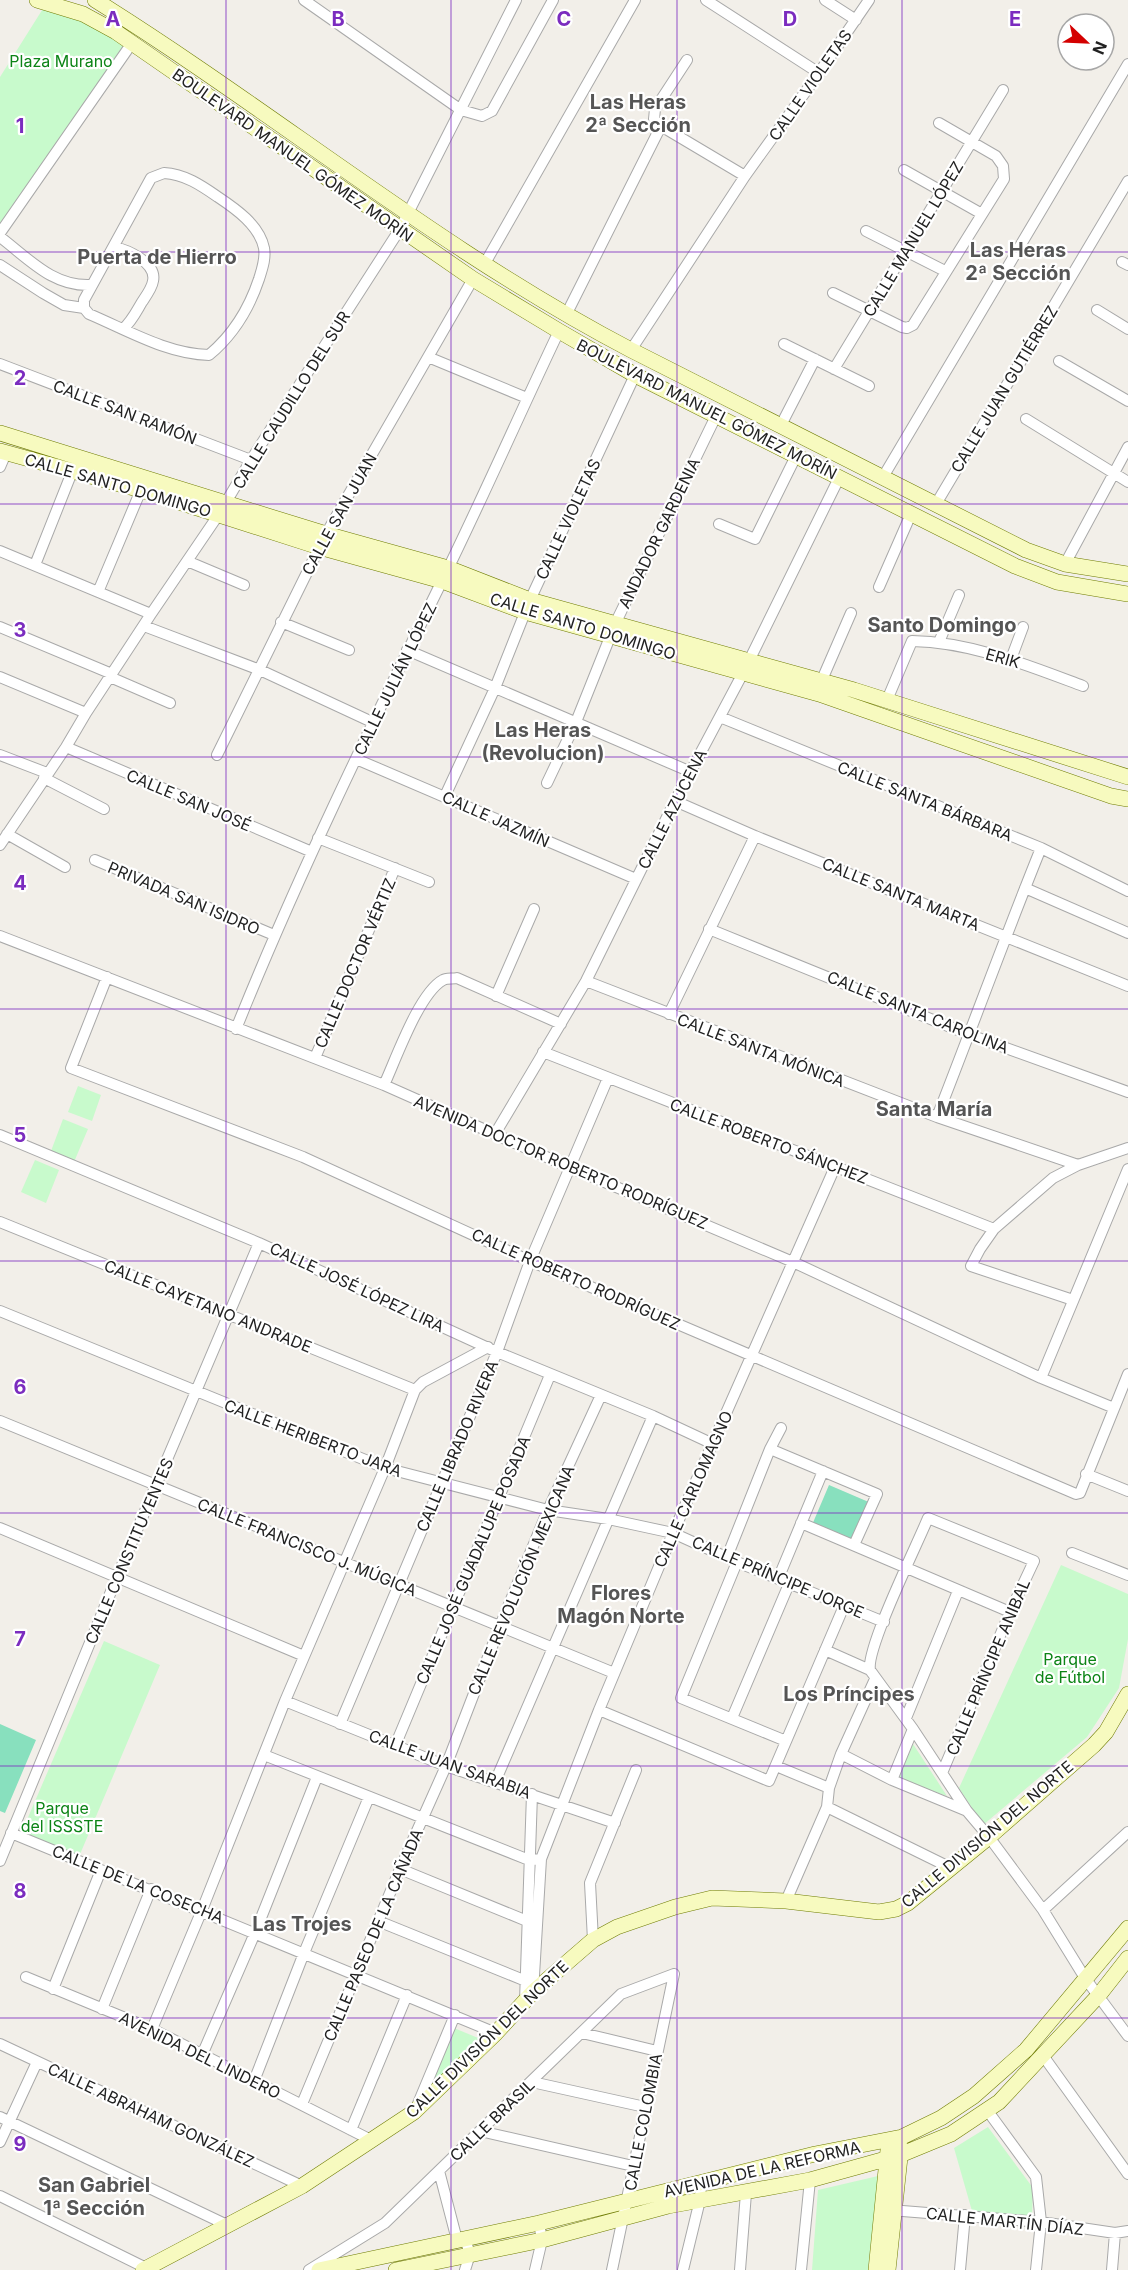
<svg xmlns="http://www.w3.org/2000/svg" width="1128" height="2270" viewBox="0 0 1128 2270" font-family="Inter,sans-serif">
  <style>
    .park { fill: #c8facc }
    .pitch { fill: #88e0be }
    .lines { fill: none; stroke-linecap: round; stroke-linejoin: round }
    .street-casing { stroke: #a9a9a9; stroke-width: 12 }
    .secondary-casing { stroke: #707d05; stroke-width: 16 }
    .street { stroke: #fff; stroke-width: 10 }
    .secondary { stroke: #f7fabf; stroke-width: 15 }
    .grid { fill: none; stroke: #7b2cbf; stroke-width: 1.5; stroke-opacity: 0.55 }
    .labels { text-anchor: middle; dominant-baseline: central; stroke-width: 4.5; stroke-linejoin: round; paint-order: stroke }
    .park-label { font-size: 16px; fill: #0c8416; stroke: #fff }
    .street-label { font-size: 16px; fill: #222; stroke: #fff }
    .quarter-label { font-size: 20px; font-weight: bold; fill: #555; stroke: #fff }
    .grid-label { font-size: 20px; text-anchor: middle; font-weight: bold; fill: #7b2cbf; stroke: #fff; stroke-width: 4.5; stroke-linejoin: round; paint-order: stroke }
  </style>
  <rect width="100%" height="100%" fill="#f2efe9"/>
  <path class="park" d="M44,7L93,24L124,46L0,225V77Z
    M78,1086L101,1095L92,1121L68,1112Z
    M63,1119L88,1129L74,1162L51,1151Z
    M35,1160L59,1170L46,1203L21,1192Z
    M1061,1565L1128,1594V1639L1119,1688L1087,1737L983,1825L959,1788Z
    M104,1641L160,1665L78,1859L20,1836Z
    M913,1744L947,1796L898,1779Z
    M454,2028L483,2040L419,2104Z
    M988,2127L1033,2188L1032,2218L972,2211L954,2148Z
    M878,2176L868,2270H812L818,2190Z"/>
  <path class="pitch" d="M829,1485L871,1503L853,1542L812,1525Z
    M0,1724L36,1740L5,1813L0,1811Z"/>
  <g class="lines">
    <g class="street-casing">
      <path id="street" d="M304,0L461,110L482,116L492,111L553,0
        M706,0L819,73
        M825,0L856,20
        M687,60L655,109L654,119L661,126L745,176
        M904,170L982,214
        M164,173C185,174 202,186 218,197C236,209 259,225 264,248C266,259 262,269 259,279C249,309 233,335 209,355C167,354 127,330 89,314L84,308V300L151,178Z
        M866,231L945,271
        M0,233L132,43
        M0,237C29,259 53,287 91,285
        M114,247C128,250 157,263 153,281C152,288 146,296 142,302C136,312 132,321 123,329
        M1122,262L1128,265
        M0,265L43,293L64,305L84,308
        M484,265L635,0
        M833,293L902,327L907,328L913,325L1004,179L1003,166L996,156L939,123
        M1097,310L1128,329
        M566,315L661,126
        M784,344L869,386
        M631,350L745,176L819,73L869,0
        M428,357L527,398
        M1059,361L1128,401
        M0,364L251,460
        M834,369L1003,90
        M1026,419L1128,482
        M781,425L815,359
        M0,467L6,453
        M883,477L1128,64
        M936,504L1128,181
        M719,524L755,539L796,456
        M0,551L151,614
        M187,561L244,585
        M1065,564L1128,447
        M35,565L72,472
        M879,587L911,514
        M98,592L141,490
        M281,622L349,650
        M144,626L260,670L372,722
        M0,627L112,674
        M939,642L959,595
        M407,650L691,772
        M1011,659L1023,627
        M0,677L86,713
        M110,677L170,703
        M821,682L851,613
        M887,700L912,641C971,642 1027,665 1083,686
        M720,717L1041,848L1128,891
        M66,747L312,852
        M0,755L47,773
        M217,755L326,534L473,279
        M356,759L636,879
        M44,778L104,809
        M547,783L576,722L616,622L716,416
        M445,796L495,688L530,600L635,375
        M675,801L755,836L1128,986
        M7,834L65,867
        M318,838L429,882
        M0,845L66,747L86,713L151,614L219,514L251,460L400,229L516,0
        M95,860L274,935
        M1025,888L1128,933
        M709,929L970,1035L1128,1092
        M0,936L384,1085L569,1167L793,1262L1041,1378L1114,1408
        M107,977L71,1068L303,1157L530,1261L1076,1494L1080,1493L1128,1374
        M586,981L937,1117L1078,1165
        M496,996L534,909
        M669,1014L755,836
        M236,1029C297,877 369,730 441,583C482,500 519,415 559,331
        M543,1052L994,1229
        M315,1058L395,868
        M384,1085C396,1059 419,993 443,980C446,978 453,979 457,978L561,1024
        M937,1117C972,1028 1005,937 1041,848
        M495,1134L586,981L675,801L743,673L839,478
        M0,1135L259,1243L497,1352L653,1416L713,1444
        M0,1222L415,1390
        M1073,1300L971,1266L980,1249L994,1229L1053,1178L1078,1165L1128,1148
        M0,1311L385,1468L548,1510L608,1519L673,1533L737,1562L884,1622
        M1041,1378L1128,1169
        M0,1421L614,1673
        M770,1449L877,1494L854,1545
        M1086,1474L1128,1491
        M801,1523L1010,1612
        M0,1528L304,1656
        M1072,1553L1128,1575
        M727,1557L770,1449L781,1428
        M737,1562L681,1698L786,1741
        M778,1579L823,1471
        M825,1650L870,1670L913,1729L967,1811L989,1837L1043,1910L1085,1978L1128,2036
        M870,1670C866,1648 917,1545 928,1518L1034,1561L1010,1612L942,1773
        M285,1701L446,1766L615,1823
        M599,1710L769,1781L844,1606
        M732,1718L789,1584
        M906,1718L958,1591
        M340,1724L497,1352L530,1261L608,1078
        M395,1746L550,1375
        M841,1754L892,1780L967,1811
        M264,1755L529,1860L541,1859
        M776,1766L829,1788
        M892,1780L913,1729
        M495,1782L653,1416
        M827,1807L951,1868
        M11,1833L496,2033
        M0,1861L117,1577L259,1243
        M400,1869L527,1921L531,1920
        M786,1901L827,1807L829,1788L841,1754L875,1679
        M1043,1910L1128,1832
        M378,1921L526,1981
        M593,1940L590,1883L636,1770
        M26,1977L152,2029L371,2140
        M53,1989L101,1870
        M533,1992L541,1859L599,1710L673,1533L835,1167
        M525,2001L532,1794
        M102,2009L151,1889
        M152,2029L202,1910L285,1701L385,1468L415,1390L423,1382L488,1347
        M582,2033L657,2051
        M0,2044L302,2186
        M202,2055L255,1933L317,1777
        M1044,2057L1128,2174
        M254,2081L304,1953L369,1797
        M532,2082L645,2107
        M302,2104L400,1869L446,1766L500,1626L548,1510L601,1395
        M417,2106L455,2015
        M987,2110L1036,2177L1041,2222L1036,2270
        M0,2117L227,2225
        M351,2130L407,1995
        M480,2131L633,2166
        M0,2142L37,2062
        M439,2171L457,2240
        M0,2196L146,2268
        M890,2210L1041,2222L1115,2233L1128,2231
        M465,2239L470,2254L465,2270
        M309,2270L385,2223L621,1994L674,1974
        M535,2270L542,2240L539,2223
        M612,2270L674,1974
        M683,2270L700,2200L701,2183
        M740,2270L746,2193
        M801,2270L810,2180
        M960,2270L965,2215
        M1112,2270L1115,2233"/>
    </g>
    <g class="secondary-casing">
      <path id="secondary" d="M37,0L83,14L116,32L473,279L559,331L635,375L1015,566L1057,582L1128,594
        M95,0C276,113 441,251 631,350L1026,550L1065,564L1128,574
        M0,433L326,534L448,568L530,600L854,690L1128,777
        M0,451L141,490L319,547L442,581L525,612L819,694L1111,796L1128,799
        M143,2270L302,2186L414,2112L496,2033L533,1992L593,1940L617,1927L675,1907L712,1898L786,1901L879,1912L896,1909L908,1903L989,1837L1094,1745L1106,1732L1128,1694
        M319,2270L539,2223L815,2154L902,2137L941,2118L974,2096L1026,2050L1128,1928
        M396,2270L542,2240L668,2206L810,2180L900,2155L951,2134L999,2102L1099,1995L1128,1958
        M876,2270L888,2150
        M888,2270L901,2148"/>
    </g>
    <use href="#street" class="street"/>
    <use href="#secondary" class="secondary"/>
  </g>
  <path class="grid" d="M226,0V2270M451,0V2270M677,0V2270M902,0V2270M0,252H1128M0,504H1128M0,757H1128M0,1009H1128M0,1261H1128M0,1513H1128M0,1766H1128M0,2018H1128"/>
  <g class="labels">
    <g class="park-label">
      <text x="61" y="61">Plaza Murano</text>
      <text x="1070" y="1659">Parque<tspan x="1070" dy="18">de Fútbol</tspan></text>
      <text x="62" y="1808">Parque<tspan x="62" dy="18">del ISSSTE</tspan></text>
    </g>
    <g class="street-label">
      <text transform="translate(810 85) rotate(-55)">CALLE VIOLETAS</text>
      <text transform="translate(293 155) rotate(35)">BOULEVARD MANUEL GÓMEZ MORÍN</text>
      <text transform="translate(913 239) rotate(-59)">CALLE MANUEL LÓPEZ</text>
      <text transform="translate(1004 389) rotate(-59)">CALLE JUAN GUTIÉRREZ</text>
      <text transform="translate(291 400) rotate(-58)">CALLE CAUDILLO DEL SUR</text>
      <text transform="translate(707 409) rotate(27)">BOULEVARD MANUEL GÓMEZ MORÍN</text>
      <text transform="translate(125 412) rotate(21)">CALLE SAN RAMÓN</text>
      <text transform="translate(118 485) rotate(16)">CALLE SANTO DOMINGO</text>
      <text transform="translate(339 514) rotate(-61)">CALLE SAN JUAN</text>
      <text transform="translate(568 519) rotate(-65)">CALLE VIOLETAS</text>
      <text transform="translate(659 533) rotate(-64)">ANDADOR GARDENIA</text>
      <text transform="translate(583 626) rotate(17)">CALLE SANTO DOMINGO</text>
      <text transform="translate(1003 658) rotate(16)">ERIK</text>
      <text transform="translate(395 679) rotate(-64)">CALLE JULIÁN LÓPEZ</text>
      <text transform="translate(189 800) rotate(23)">CALLE SAN JOSÉ</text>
      <text transform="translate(925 801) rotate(22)">CALLE SANTA BÁRBARA</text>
      <text transform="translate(672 809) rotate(-63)">CALLE AZUCENA</text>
      <text transform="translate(496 819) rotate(24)">CALLE JAZMÍN</text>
      <text transform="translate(901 894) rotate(22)">CALLE SANTA MARTA</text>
      <text transform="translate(184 898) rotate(23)">PRIVADA SAN ISIDRO</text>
      <text transform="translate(355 963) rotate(-67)">CALLE DOCTOR VÉRTIZ</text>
      <text transform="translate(918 1012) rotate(22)">CALLE SANTA CAROLINA</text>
      <text transform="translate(761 1050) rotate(21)">CALLE SANTA MÓNICA</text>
      <text transform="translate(769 1141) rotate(21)">CALLE ROBERTO SÁNCHEZ</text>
      <text transform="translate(561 1162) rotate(23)">AVENIDA DOCTOR ROBERTO RODRÍGUEZ</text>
      <text transform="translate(576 1279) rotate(24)">CALLE ROBERTO RODRÍGUEZ</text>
      <text transform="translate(357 1287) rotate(25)">CALLE JOSÉ LÓPEZ LIRA</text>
      <text transform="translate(208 1306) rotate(22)">CALLE CAYETANO ANDRADE</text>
      <text transform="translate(313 1438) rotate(21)">CALLE HERIBERTO JARA</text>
      <text transform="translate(457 1446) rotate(-67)">CALLE LIBRADO RIVERA</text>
      <text transform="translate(693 1489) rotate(-66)">CALLE CARLOMAGNO</text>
      <text transform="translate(307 1547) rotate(22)">CALLE FRANCISCO J. MÚGICA</text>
      <text transform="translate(129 1551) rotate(-67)">CALLE CONSTITUYENTES</text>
      <text transform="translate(473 1560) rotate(-67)">CALLE JOSÉ GUADALUPE POSADA</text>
      <text transform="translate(778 1577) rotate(23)">CALLE PRÍNCIPE JORGE</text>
      <text transform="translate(521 1580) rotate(-67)">CALLE REVOLUCIÓN MEXICANA</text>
      <text transform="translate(988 1667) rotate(-67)">CALLE PRÍNCIPE ANIBAL</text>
      <text transform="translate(450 1764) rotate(20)">CALLE JUAN SARABIA</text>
      <text transform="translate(987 1834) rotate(-40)">CALLE DIVISIÓN DEL NORTE</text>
      <text transform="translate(138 1884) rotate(22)">CALLE DE LA COSECHA</text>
      <text transform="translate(373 1935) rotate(-67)">CALLE PASEO DE LA CAÑADA</text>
      <text transform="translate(487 2039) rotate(-44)">CALLE DIVISIÓN DEL NORTE</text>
      <text transform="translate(200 2055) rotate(26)">AVENIDA DEL LINDERO</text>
      <text transform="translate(151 2115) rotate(25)">CALLE ABRAHAM GONZÁLEZ</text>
      <text transform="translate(492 2120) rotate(-44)">CALLE BRASIL</text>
      <text transform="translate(643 2122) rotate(-79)">CALLE COLOMBIA</text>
      <text transform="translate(762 2169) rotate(-13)">AVENIDA DE LA REFORMA</text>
      <text transform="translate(1005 2221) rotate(6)">CALLE MARTÍN DÍAZ</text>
    </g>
    <g class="quarter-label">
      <text x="638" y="102">Las Heras<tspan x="638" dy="23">2ª Sección</tspan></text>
      <text x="1018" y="250">Las Heras<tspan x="1018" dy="23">2ª Sección</tspan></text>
      <text x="157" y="257">Puerta de Hierro</text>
      <text x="942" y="625">Santo Domingo</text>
      <text x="543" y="730">Las Heras<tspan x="543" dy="23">(Revolucion)</tspan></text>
      <text x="934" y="1109">Santa María</text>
      <text x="621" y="1593">Flores<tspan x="621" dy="23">Magón Norte</tspan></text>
      <text x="849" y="1694">Los Príncipes</text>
      <text x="302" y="1924">Las Trojes</text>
      <text x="94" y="2185">San Gabriel<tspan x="94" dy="23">1ª Sección</tspan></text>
    </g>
  </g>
  <g class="grid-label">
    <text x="113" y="26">A</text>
    <text x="338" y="26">B</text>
    <text x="564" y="26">C</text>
    <text x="790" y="26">D</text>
    <text x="1015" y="26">E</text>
    <text x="20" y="133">1</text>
    <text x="20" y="385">2</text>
    <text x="20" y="637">3</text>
    <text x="20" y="890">4</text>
    <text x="20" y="1142">5</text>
    <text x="20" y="1394">6</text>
    <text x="20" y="1646">7</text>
    <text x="20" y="1898">8</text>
    <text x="20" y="2151">9</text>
  </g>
  <g transform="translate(1086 42) rotate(113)"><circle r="28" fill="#ffffff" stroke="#a7a7a7" stroke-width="1.5"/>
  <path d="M0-4.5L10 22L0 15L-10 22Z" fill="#d40000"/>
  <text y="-9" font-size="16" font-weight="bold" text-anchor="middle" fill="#222222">N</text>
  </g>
</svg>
